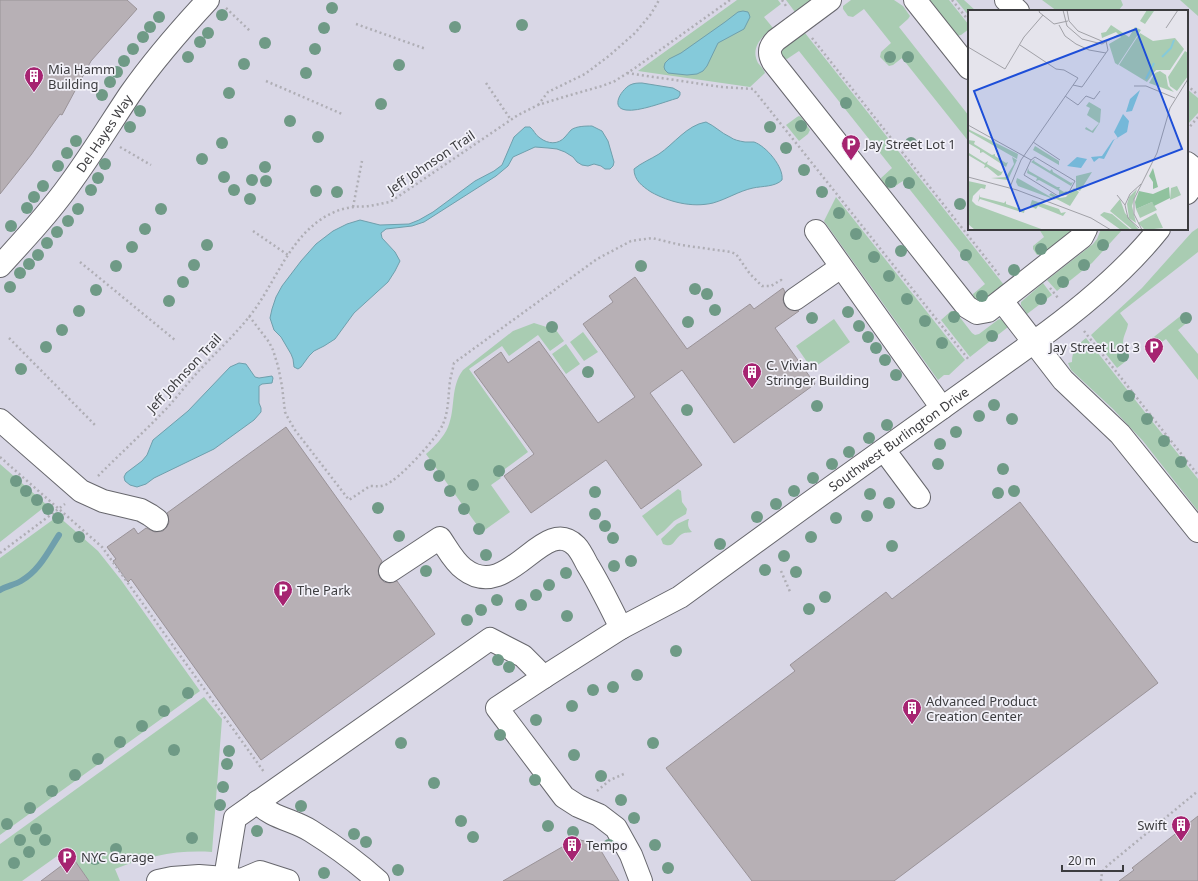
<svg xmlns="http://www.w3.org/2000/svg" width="1198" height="881" viewBox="0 0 1198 881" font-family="'Noto Sans',sans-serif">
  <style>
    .built { fill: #d9d7e6; fill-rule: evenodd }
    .green { fill: #a9ccb2 }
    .water { fill: #85cada; stroke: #6f9fac }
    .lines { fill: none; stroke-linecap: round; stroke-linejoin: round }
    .stream { stroke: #6f9fac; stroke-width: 6 }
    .building { fill: #b7b0b5; stroke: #9a9398 }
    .minor-casing { stroke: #67676d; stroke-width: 24 }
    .path { stroke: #afaeb5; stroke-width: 2.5; stroke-dasharray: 2 3; stroke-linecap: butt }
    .minor { stroke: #fff; stroke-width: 22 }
    .tree { fill: #6f9a86 }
    .labels { text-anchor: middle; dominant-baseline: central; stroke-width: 3.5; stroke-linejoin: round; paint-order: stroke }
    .poi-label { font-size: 13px; fill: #3c3c3f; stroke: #f2f1f9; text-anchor: start }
    .street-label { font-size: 13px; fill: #3c3c3f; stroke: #f2f1f9 }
    .inset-river { fill: none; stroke: #85cada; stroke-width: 2 }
    .inset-road { fill: none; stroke: #a1a1a7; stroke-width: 1 }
    .view { fill: #1d4ed8; fill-opacity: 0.15; stroke: #1d4ed8; stroke-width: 2 }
    .inset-edge { fill: none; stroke: #3c3c3f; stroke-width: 2 }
  </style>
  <rect width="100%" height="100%" fill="#e5e4ec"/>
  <path class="built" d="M0,0H1198V881H0ZM969,11H1187V229H969Z"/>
  <path class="green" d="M737,0H778L781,4L764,17L773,28C762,36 750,48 758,63C761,67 764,69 765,73L750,87L638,71Z
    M786,0H811L795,12Z
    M851,0H894L903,6L910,16L908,19L899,27L969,116V142L902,58L893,65L889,66L880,57L881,52L891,43L864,9L853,17L848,16L843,9V6Z
    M928,0H949L969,25V29L961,35L957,36Z
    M956,0H964L976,11H969V16Z
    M1042,0H1121L1123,5L1118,11H1057Z
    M1180,0H1198V16Z
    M805,33L1004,285L983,302H977L974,298L973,294L985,284L903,181C893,187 885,196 881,178L892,168L799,51L787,59C782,58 781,56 781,51L783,49Z
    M1187,89L1198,98V113L1187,125Z
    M799,116L801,117L810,130L808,134L799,141L786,125L797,117Z
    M836,197L965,360L949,375H944L938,380L824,221Z
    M1198,228V252L1120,313L1128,324C1127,331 1123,336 1123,343C1124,360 1138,352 1117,368L1091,335L1142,288L1192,232Z
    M1039,229H1074L1041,255H1037L1033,249V246L1044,237Z
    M1101,229H1123L1092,263L1057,291L1047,280L1093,244L1097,239Z
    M1043,283L1052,295L1027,314L1021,305V302Z
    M951,311H955L972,333L975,335L979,334L999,319L1003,320L1008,327L970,357L941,320Z
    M1187,313L1190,317V320L1178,330L1198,354V380L1166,339L1155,347L1151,346L1149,343L1150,340L1183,314Z
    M834,319L850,342L812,369L796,346Z
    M534,323L556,330L564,341L550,351L538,335L509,356L502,346L469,369L528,452L498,474L501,478L491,485L510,512L482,532L426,454C434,447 444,437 448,427C456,408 450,387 463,370L513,331Z
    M583,332L598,352L584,361L570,342Z
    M1086,338L1198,479V511L1143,441L1113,409L1071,370L1068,363L1072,362C1072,350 1077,345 1086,338Z
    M566,344L580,364L566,374L552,354Z
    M0,464L47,505L0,542Z
    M678,489L681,491L682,502L687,509L686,514L674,521L664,531L657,536L642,516Z
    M58,516L98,551L121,580L200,691L0,835V558Z
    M688,519H689C687,524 688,528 692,532C688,533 685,532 682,534C674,538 675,549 663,544L661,539L677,524Z
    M204,697L222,719L212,852C174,850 150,856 115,869L120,881H89L67,849L22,881H0V844Z"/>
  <path class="water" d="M743,11L748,12L749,14L750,17L744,29L718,43L707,66L703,71L697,74L687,75L668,73L665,70L664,67L665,63L669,59L681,53L725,22L738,12Z
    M642,83L673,88L680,92V95L678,98C664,102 639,112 626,110C610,108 621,90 630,85C634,83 638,83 642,83Z
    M706,122C715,126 721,133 730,137C734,140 739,141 745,142C748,142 751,142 754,142C766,146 784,167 782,180C775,187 762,186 753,188C739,191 727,199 713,203C692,208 669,202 651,192C642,186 634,180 634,169C641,163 651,159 659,154C674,144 687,125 706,122Z
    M592,126L602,131L608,141L614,162L613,166L610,169H605L601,166L594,164L588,166L582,165L577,162L573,157L565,152L557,149L548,148L535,147L513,157L508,166L496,176L424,222L412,226L386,229L381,233L382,238L395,252L400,261L395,271L388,282L354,313L335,339L324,346L314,351L309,356L301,367L298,369L294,367L293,359L291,354L281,337L274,330L270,318L272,309L276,297L282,286L301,261L316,244L333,231L347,224L360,220L380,225L409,224L419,220L433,212L475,181L494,171L502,165L514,137L525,127H530C534,130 535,135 540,138C548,144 558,145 565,137C567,135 569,132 571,130C576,126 586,126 592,126Z
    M239,363L246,364L255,377L259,378L272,376L273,378L272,383L262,384L259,386V403L261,408V412L254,420L214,449L154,478L146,484L137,487L130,485L125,481L124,477L126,473L142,461L147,455L153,440L188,411L230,367Z"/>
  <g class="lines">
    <path class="stream" d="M0,590C6,586 14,585 21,581C39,571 48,552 59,535"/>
  </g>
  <path class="building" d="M0,0H127L137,9L91,61L62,115L60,114L31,155L0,194Z
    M635,277L687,349L750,304L754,309L783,288L785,292L784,294L783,300L785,306L790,310L799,311L775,328L815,384L734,443L682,370L650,393L702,465L641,509L606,460L531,513L504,476L534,454L474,372L501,352L508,363L539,341L598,423L635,397L583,324L613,302L609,296Z
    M286,427L382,561L379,566L378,571L380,578L384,582L390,583L397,581L435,634L261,760L131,579L128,582L113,561L116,559L107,547L134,528L138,534L146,528L155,532L163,531L167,527L169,522L168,515L167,513Z
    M1020,502L1158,683L894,881H752L666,768L795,671L790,665L886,592L892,599Z
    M1198,816V881H1119L1134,870L1132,868Z
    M576,839L597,844L619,881H503Z
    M73,858L89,881H41L61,866Z"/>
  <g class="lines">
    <g class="minor-casing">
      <g id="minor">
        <path d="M830,0L776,40C769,47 768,53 773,62L967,307L977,313L988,311L1082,237L1086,229"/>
        <path d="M915,0L969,68"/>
        <path d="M1006,0L1018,11"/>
        <path d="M1187,163L1198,172"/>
        <path d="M1187,193L1198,179"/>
        <path d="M816,231L942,408"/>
        <path id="s1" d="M0,266C24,240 49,213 69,185C91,155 110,124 130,94C154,60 180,30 208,0"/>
        <path d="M795,299L841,267"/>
        <path d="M1002,301L1063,380L1120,434L1198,531"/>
        <path d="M0,420L81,491L103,501L141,510L150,515L157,520"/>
        <path d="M884,450L919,497"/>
        <path d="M390,571L440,538C447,548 454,562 464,569C509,604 543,513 576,546C580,550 584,558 587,564C600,585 610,606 621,628"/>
        <path d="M257,802C271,818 294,820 311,831C335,846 357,862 378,881"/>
        <path d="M225,878L235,818L490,639L523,656L544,677"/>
        <path d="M158,881L172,878L199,876L225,878L241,880L260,872L288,881"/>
        <path id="s2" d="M641,881L631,855L616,828L599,815L578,806L564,797L497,708L544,677L621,628L680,597L801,509L1034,342C1080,309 1124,273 1159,229"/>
      </g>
    </g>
    <path class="path" d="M782,0L786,6
      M952,0L969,21
      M226,8L250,31
      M356,24L426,49
      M812,38L1000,276
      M627,73L722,87L753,89L969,360
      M266,81L342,114
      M486,83L511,120
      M1187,85L1198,95
      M538,105L548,92L585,74L610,55L635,33L651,14L659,0
      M1187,130L1198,117
      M120,147L151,165
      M353,207L362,161
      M253,231L288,255
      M80,262L175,340
      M1050,288L1058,298
      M249,316L269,342L273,350L278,366L282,386L285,412L288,418L295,430L349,500L370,486C376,486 380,487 385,485C399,480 438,437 443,424C449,410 448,396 450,381C451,375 453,369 454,363L597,259L631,241L652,238L681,245L731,252L736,254L750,274L762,286H771L781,280L783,282
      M1084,331L1198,475
      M9,338L95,425
      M0,457L102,547L264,772
      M98,476C121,453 145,431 167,408C177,397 187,384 197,373C214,354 233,337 249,317C274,286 286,244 320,220C330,213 342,208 354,207C359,206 364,207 369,206C376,205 383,203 390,202L518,115L538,105L567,96L602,86L615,81L635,68L730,0
      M0,553L65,504
      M781,571L791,594
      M597,791L610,780L626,773
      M1101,881L1102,872L1107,866L1198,791"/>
    <use href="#minor" class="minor"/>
  </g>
  <g class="tree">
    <circle cx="332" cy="8" r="6"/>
    <circle cx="222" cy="15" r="6"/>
    <circle cx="159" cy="17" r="6"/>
    <circle cx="522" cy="25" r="6"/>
    <circle cx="150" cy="27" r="6"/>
    <circle cx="455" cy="27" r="6"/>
    <circle cx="324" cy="28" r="6"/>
    <circle cx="208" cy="33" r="6"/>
    <circle cx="143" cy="37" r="6"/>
    <circle cx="200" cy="42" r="6"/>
    <circle cx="265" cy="43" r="6"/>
    <circle cx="133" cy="49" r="6"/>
    <circle cx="315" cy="49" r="6"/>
    <circle cx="188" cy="57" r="6"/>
    <circle cx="890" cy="57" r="6"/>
    <circle cx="908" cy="57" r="6"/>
    <circle cx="124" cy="61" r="6"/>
    <circle cx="244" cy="64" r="6"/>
    <circle cx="399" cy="65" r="6"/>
    <circle cx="117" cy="72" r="6"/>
    <circle cx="306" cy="73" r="6"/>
    <circle cx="110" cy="82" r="6"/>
    <circle cx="229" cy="93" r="6"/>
    <circle cx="102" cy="95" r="6"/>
    <circle cx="846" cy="103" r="6"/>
    <circle cx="381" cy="104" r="6"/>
    <circle cx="140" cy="111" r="6"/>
    <circle cx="290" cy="121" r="6"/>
    <circle cx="801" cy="126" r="6"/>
    <circle cx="130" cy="127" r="6"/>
    <circle cx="770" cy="127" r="6"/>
    <circle cx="318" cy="137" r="6"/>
    <circle cx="76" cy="141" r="6"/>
    <circle cx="222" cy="143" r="6"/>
    <circle cx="911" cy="143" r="6"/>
    <circle cx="786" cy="148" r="6"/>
    <circle cx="67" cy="153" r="6"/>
    <circle cx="202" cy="159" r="6"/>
    <circle cx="105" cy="164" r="6"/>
    <circle cx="58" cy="166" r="6"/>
    <circle cx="265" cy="167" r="6"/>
    <circle cx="804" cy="170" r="6"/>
    <circle cx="224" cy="177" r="6"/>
    <circle cx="98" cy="178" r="6"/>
    <circle cx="252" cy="180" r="6"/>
    <circle cx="266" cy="181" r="6"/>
    <circle cx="891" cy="182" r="6"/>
    <circle cx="909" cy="183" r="6"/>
    <circle cx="43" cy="186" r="6"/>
    <circle cx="91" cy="190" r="6"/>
    <circle cx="234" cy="190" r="6"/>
    <circle cx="316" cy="191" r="6"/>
    <circle cx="337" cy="192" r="6"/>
    <circle cx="822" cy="192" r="6"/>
    <circle cx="34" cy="197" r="6"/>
    <circle cx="250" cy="199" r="6"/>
    <circle cx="960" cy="204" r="6"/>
    <circle cx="27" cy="208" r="6"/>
    <circle cx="78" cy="209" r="6"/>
    <circle cx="161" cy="209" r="6"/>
    <circle cx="839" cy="213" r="6"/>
    <circle cx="68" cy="221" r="6"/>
    <circle cx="11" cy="226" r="6"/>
    <circle cx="145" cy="229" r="6"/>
    <circle cx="57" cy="232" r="6"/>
    <circle cx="856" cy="234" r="6"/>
    <circle cx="47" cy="243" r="6"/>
    <circle cx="207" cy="245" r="6"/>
    <circle cx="1103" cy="245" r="6"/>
    <circle cx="132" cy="247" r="6"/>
    <circle cx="1041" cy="249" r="6"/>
    <circle cx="901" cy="251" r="6"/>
    <circle cx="38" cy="255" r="6"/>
    <circle cx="966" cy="255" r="6"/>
    <circle cx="874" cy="257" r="6"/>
    <circle cx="29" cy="264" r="6"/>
    <circle cx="194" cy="265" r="6"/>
    <circle cx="1084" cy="265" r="6"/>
    <circle cx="116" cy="266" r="6"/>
    <circle cx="641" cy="266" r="6"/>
    <circle cx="1014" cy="270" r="6"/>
    <circle cx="20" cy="273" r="6"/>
    <circle cx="889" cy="276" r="6"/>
    <circle cx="183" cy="282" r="6"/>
    <circle cx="1063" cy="282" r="6"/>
    <circle cx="10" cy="287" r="6"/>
    <circle cx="695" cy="289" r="6"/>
    <circle cx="96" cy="290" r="6"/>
    <circle cx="707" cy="294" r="6"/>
    <circle cx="982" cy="296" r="6"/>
    <circle cx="907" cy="299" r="6"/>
    <circle cx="1041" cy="299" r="6"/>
    <circle cx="169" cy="301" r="6"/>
    <circle cx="715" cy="310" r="6"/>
    <circle cx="79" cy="311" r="6"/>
    <circle cx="848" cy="312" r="6"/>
    <circle cx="954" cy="317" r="6"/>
    <circle cx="812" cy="318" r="6"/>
    <circle cx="1186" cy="318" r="6"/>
    <circle cx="925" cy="321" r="6"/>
    <circle cx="688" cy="322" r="6"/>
    <circle cx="859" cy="326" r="6"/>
    <circle cx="552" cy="327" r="6"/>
    <circle cx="62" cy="330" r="6"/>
    <circle cx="992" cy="336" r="6"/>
    <circle cx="868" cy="337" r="6"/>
    <circle cx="942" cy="343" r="6"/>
    <circle cx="1155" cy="343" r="6"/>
    <circle cx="46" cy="347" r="6"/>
    <circle cx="876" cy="348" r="6"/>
    <circle cx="1123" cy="356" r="6"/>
    <circle cx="885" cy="360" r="6"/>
    <circle cx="21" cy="369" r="6"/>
    <circle cx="588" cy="372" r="6"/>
    <circle cx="896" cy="375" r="6"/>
    <circle cx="1129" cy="396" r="6"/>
    <circle cx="994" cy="405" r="6"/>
    <circle cx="817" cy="406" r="6"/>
    <circle cx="687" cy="410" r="6"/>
    <circle cx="979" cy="416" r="6"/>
    <circle cx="1012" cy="419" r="6"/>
    <circle cx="1147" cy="419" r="6"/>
    <circle cx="887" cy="425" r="6"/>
    <circle cx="956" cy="432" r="6"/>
    <circle cx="869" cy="438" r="6"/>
    <circle cx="1164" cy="441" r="6"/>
    <circle cx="940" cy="444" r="6"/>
    <circle cx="849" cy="452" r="6"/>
    <circle cx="1181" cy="462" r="6"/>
    <circle cx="832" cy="464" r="6"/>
    <circle cx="938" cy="464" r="6"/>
    <circle cx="430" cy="465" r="6"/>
    <circle cx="1003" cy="469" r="6"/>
    <circle cx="499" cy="471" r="6"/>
    <circle cx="439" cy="476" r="6"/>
    <circle cx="813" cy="478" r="6"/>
    <circle cx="16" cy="481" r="6"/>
    <circle cx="473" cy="485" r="6"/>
    <circle cx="26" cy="491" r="6"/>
    <circle cx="450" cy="491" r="6"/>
    <circle cx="794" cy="491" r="6"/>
    <circle cx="1014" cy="491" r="6"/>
    <circle cx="595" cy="492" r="6"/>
    <circle cx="998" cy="493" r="6"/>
    <circle cx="870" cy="494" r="6"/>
    <circle cx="37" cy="500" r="6"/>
    <circle cx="889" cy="503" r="6"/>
    <circle cx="776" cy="504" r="6"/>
    <circle cx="378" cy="508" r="6"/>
    <circle cx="48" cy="509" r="6"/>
    <circle cx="464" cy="509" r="6"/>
    <circle cx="595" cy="514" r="6"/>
    <circle cx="867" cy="516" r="6"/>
    <circle cx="757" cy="517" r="6"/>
    <circle cx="58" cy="518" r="6"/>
    <circle cx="836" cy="518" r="6"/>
    <circle cx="605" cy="526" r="6"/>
    <circle cx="479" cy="529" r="6"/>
    <circle cx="399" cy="536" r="6"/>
    <circle cx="79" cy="537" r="6"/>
    <circle cx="811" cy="537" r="6"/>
    <circle cx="613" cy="538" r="6"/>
    <circle cx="720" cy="544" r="6"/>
    <circle cx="892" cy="546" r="6"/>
    <circle cx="486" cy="555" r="6"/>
    <circle cx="784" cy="556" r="6"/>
    <circle cx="631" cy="561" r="6"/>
    <circle cx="614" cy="566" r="6"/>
    <circle cx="765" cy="570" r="6"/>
    <circle cx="426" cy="571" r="6"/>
    <circle cx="796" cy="572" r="6"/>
    <circle cx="566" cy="573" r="6"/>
    <circle cx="549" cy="585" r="6"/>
    <circle cx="536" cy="595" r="6"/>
    <circle cx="825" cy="597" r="6"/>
    <circle cx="497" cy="600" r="6"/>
    <circle cx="521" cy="605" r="6"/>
    <circle cx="809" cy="609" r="6"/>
    <circle cx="481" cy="610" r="6"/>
    <circle cx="567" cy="616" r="6"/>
    <circle cx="467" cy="620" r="6"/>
    <circle cx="676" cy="651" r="6"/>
    <circle cx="498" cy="660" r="6"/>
    <circle cx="509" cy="667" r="6"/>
    <circle cx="637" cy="675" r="6"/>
    <circle cx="613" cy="687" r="6"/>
    <circle cx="593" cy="690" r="6"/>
    <circle cx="188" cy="693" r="6"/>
    <circle cx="572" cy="706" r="6"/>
    <circle cx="164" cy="711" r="6"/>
    <circle cx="536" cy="720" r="6"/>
    <circle cx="142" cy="726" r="6"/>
    <circle cx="500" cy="735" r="6"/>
    <circle cx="120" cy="742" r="6"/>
    <circle cx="401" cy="743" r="6"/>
    <circle cx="653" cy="743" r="6"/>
    <circle cx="174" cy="750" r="6"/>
    <circle cx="229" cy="751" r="6"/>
    <circle cx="574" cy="755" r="6"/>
    <circle cx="98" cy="759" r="6"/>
    <circle cx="227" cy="764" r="6"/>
    <circle cx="75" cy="775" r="6"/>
    <circle cx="601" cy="776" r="6"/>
    <circle cx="535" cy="780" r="6"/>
    <circle cx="434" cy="783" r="6"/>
    <circle cx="223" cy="787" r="6"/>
    <circle cx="52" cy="791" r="6"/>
    <circle cx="621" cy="800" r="6"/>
    <circle cx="220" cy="805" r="6"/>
    <circle cx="301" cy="806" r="6"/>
    <circle cx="30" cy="808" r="6"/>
    <circle cx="634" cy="818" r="6"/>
    <circle cx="461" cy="821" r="6"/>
    <circle cx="7" cy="824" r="6"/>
    <circle cx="548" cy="826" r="6"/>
    <circle cx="36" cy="829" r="6"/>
    <circle cx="257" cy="831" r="6"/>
    <circle cx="573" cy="832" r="6"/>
    <circle cx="354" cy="834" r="6"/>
    <circle cx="473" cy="837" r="6"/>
    <circle cx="192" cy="838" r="6"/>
    <circle cx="20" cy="840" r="6"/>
    <circle cx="45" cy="840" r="6"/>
    <circle cx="366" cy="842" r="6"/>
    <circle cx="609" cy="845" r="6"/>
    <circle cx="655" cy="845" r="6"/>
    <circle cx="116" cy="849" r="6"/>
    <circle cx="29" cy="852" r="6"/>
    <circle cx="95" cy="859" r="6"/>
    <circle cx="14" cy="863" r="6"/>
    <circle cx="668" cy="868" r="6"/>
    <circle cx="398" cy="870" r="6"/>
    <circle cx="324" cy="873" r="6"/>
  </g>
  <defs>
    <g id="building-pin" transform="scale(1)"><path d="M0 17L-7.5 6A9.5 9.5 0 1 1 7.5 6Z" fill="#a62471" stroke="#f2f1f9"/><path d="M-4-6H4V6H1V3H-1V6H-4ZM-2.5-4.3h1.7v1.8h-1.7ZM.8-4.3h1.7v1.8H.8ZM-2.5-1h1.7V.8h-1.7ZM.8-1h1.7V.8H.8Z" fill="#fff"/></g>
    <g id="parking-pin" transform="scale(1)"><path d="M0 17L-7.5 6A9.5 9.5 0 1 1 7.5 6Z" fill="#a62471" stroke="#f2f1f9"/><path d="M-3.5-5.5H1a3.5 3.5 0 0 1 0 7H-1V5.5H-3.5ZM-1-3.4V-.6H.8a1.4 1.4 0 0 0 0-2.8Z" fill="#fff"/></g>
  </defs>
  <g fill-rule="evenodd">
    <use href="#building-pin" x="34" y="76"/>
    <use href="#parking-pin" x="851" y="144"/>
    <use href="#parking-pin" x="1154" y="347"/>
    <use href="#building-pin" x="752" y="372"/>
    <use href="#parking-pin" x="283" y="590"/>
    <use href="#building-pin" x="912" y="708"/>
    <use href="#building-pin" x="1181" y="825"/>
    <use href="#building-pin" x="572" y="845"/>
    <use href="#parking-pin" x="67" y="857"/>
  </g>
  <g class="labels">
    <g class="poi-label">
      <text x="48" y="69">Mia Hamm<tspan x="48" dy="15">Building</tspan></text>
      <text x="865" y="144">Jay Street Lot 1</text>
      <text x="1140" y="347" text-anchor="end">Jay Street Lot 3</text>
      <text x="766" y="365">C. Vivian<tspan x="766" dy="15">Stringer Building</tspan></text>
      <text x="297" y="590">The Park</text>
      <text x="926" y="701">Advanced Product<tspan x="926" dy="15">Creation Center</tspan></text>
      <text x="1167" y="825" text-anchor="end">Swift</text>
      <text x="586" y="845">Tempo</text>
      <text x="81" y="857">NYC Garage</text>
    </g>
    <g class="street-label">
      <text stroke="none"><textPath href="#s1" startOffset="169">Del Hayes Way</textPath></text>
      <text transform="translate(431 162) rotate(-34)">Jeff Johnson Trail</text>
      <text transform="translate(184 373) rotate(-47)">Jeff Johnson Trail</text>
      <text stroke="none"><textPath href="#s2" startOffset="715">Southwest Burlington Drive</textPath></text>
    </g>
  </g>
  <g transform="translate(968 10)">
    <rect width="220" height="220" fill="#e5e4ec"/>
    <path d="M179,0L186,1L177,14L172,11ZM143,15L161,27L167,17L173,20L150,55L147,53L141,34L153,27L148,22L134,28L133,23L138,22ZM172,23L185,31L207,28L216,39L202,60H188L179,72L151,55ZM217,41L220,43V66L209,81L202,76L200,67ZM192,61L198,65L200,76L206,82L181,73L187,63ZM121,92L133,99L132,112L125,123L117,119L118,117L124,121L131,113L119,105L122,98L118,96ZM0,119L50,144L49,149L0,121ZM0,130L7,131L6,134L24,145L27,144V146L38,153L40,152L38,157L15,142L12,143V140L0,133ZM67,136L91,151V155L65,140ZM0,140L1,143L17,153L20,151L19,154L33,162L35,161L33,165L30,166L19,157L16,158L17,155L0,145ZM44,147L49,150L40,170L23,168L38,167L46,154ZM67,149L66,151L82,161L84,159L85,162L103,173L105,172L103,176L63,152ZM60,158L61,161L89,177H92L91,179L96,182L99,181L98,183L91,185V181L71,170L68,171L69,168L59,163ZM124,162L112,181L108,179V166ZM49,168L53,170L88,190L50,176L48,172ZM0,171L18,175L17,179L13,178L5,186L4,191L8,195L76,220H7L0,214ZM209,176L213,185L202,190L203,178ZM106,178L111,182L102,196L81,185L83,183L92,188L98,187ZM169,179L164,196L168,213L161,208L159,194L161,187ZM12,184V187L36,193L38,191V194L55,200L57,198L56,203L12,189L10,192ZM152,189L157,203L171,220H165L142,201ZM64,190L91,199L93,203L98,202L95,206L70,196L68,199L62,196ZM184,192L189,200L172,208L168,199ZM136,202L144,204L163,220H153L132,205ZM188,203L195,218L177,220L170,213Z" fill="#a9ccb2"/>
    <path d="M185,158L190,177L185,179V172L181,166ZM201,177L202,188L186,196L184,192L168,199L167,192L171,181L185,184Z" fill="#90c29e"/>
    <path d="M172,80L164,101L158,102L162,89ZM155,104L161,111L159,122L146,130L136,149L131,148L126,152L123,147L134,146L145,130L150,128L146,122ZM109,147L119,149L113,158L99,156Z" fill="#85cada"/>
    <path class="inset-river" d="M194,47L203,38L206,30M178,69L186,53"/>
    <path class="inset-road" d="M72,0L71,2L86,14L100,11M95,0L99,16L114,29L134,34L150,25M99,0L101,11L110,21L136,32M91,15L97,26L108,34L121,40L138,43M198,18L210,0M0,37L37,59L56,27L75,5M105,75L114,77L140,40L138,31M166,76H178L207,88M97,86L110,95L118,86L126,89L132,81M0,115L63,150L56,165L90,186L100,184L107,171L67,147L63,150M65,132L92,150M0,167L49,180L123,208L143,220M42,177L53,150L110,68L96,60L88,59L52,35M149,185L157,195M171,218L160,208L157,195L162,184L173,174M174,220L166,204V189L189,143L202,98L220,69"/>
    <path class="view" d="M168,19L214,139L52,201L6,81Z"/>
    <rect width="220" height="220" class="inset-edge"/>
  </g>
  <path d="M1062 865v6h61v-6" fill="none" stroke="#3c3c3f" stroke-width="2"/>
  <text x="1068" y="865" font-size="12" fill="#3c3c3f" stroke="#f2f1f9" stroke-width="3" paint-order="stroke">20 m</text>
</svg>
